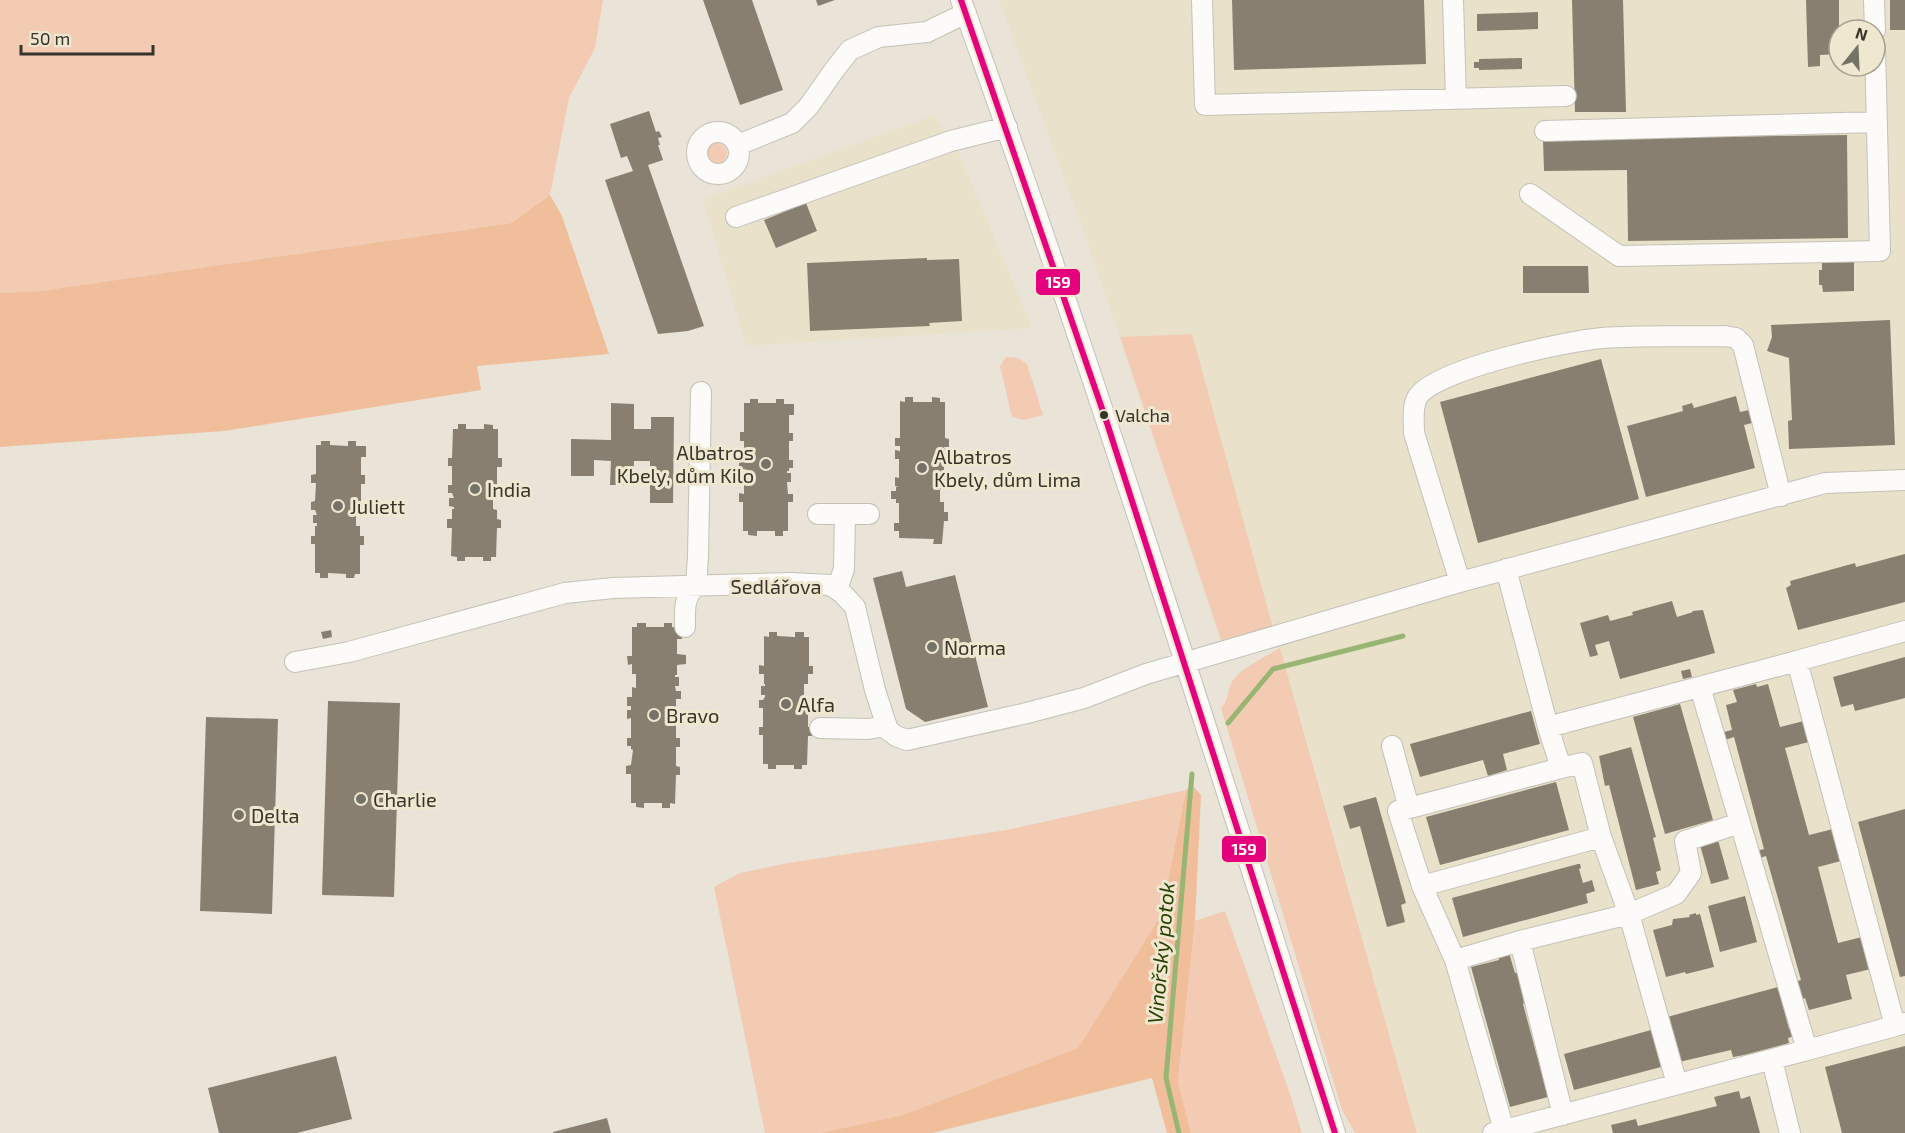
<svg xmlns="http://www.w3.org/2000/svg" width="1905" height="1133" viewBox="0 0 1905 1133" font-family="'Exo 2',sans-serif">
  <style>
    .built { fill: #e9e1ca; fill-rule: evenodd }
    .green { fill: #f2cbb2 }
    .forest { fill: #f1be9c }
    .lines { fill: none; stroke-linecap: round; stroke-linejoin: round }
    .stream { stroke: #98b574; stroke-width: 5 }
    .building { fill: #887f70 }
    .minor-casing { stroke: #c5c1b7; stroke-width: 22 }
    .minor { stroke: #fcfbf9; stroke-width: 20 }
    .bus-1-casing { stroke: #f0e7d0; stroke-width: 10 }
    .bus-1 { stroke: #e5007d; stroke-width: 6 }
    .bus-dot { fill: #37342b; stroke: #f0e7d0; stroke-width: 2 }
    .poi-dot { fill: #757267; stroke: #f0e7d0; stroke-width: 2 }
    .labels { text-anchor: middle; dominant-baseline: central; stroke-width: 6; stroke-linejoin: round; paint-order: stroke }
    .bus-label { font-size: 18px; fill: #37342b; stroke: #f0e7d0; text-anchor: start }
    .poi-label { font-size: 20px; fill: #37342b; stroke: #f0e7d0; text-anchor: start }
    .street-label { font-size: 20px; fill: #37342b; stroke: #f0e7d0 }
    .water-label { font-size: 21px; font-style: italic; fill: #264100; stroke: #f0e7d0 }
    .line-badge { stroke: #f0e7d0; stroke-width: 2 }
    .badge-label { font-size: 16px; text-anchor: middle; font-weight: bold; fill: #fff }
  </style>
  <rect width="100%" height="100%" fill="#e9e4d7"/>
  <path class="built" d="M999,0H1905V1133H1417L1311,753L1273,628L1192,334L1120,337L1079,219ZM1839,30H1875V66H1839Z
    M935,115L962,160L1032,328L746,346L703,199Z"/>
  <path class="green" d="M0,0H603L595,48L569,98L550,195L511,223L40,291L0,293Z
    M707 153a10 10 0 1 1 20 0a10 10 0 1 1-20 0Z
    M1192,334L1273,628L1221,640L1120,337Z
    M1006,357L1018,358L1027,364L1043,415L1024,420L1012,417L1000,366Z
    M1280,648L1417,1133H1355L1342,1110L1221,708C1229,700 1227,690 1232,682C1239,669 1268,656 1280,648Z
    M1186,790L1161,915L1078,1048L903,1115L820,1133H765L714,887L740,873L788,863L1007,830Z
    M1225,911L1289,1091L1302,1133H1191L1178,1082L1195,921Z"/>
  <path class="forest" d="M550,195L562,216L609,354L477,366L481,390L224,431L0,447V293L40,291L511,223Z
    M1192,785L1201,795L1195,921L1178,1082L1191,1133H1167L1152,1078L932,1133H820L903,1115L1078,1048L1161,915L1186,790Z"/>
  <g class="lines">
    <path class="stream" d="M1228,723L1273,669L1403,636
      M1179,1133L1166,1078L1192,774"/>
  </g>
  <path class="building" d="M703,0H752L783,90L740,105Z
    M816,0H835L818,6Z
    M1232,0H1424L1426,64L1234,70Z
    M1572,0H1623L1626,112H1575Z
    M1806,0H1839V54L1820,55V66L1808,67Z
    M1890,0H1905V30H1890Z
    M1538,12V29L1477,31V14Z
    M1522,58V69L1479,70V68H1474V62H1479V59Z
    M649,111L656,132L659,131L662,137L658,138L660,145H658L663,160L648,165L704,326L688,331L658,334L605,180L633,171L627,156L621,158L610,124Z
    M1847,135L1848,238L1628,241L1627,170L1544,171L1543,139Z
    M806,203L817,231L776,248L764,220Z
    M927,258V260L959,259L962,321L929,323L930,326L810,331L807,263Z
    M1822,260H1854V291L1823,292L1822,285H1819V270H1822Z
    M1523,266H1588L1589,293H1523Z
    M1890,320L1895,445L1789,449L1788,421L1792,420L1789,358L1767,351L1772,337L1771,325Z
    M1601,359L1639,499L1478,543L1440,402Z
    M1736,396L1740,412L1749,410L1752,423L1744,425L1755,468L1646,497L1627,426L1683,411L1682,406L1692,403L1694,408Z
    M905,397H913V402H932V397L940,398V402H945V438L949,439V447H944L945,451H949V459L944,460V478H949L948,486L940,489V502H944V512H948V521H944L942,544H933L934,539L899,538V531H894V523H899V503H896V499H891V491H896V487H899L895,486V477L899,478V459H895V450L900,451V446H895V438H900V401L905,402Z
    M750,399H758V403H776V399H784V404H794V415H789V433H793V441H789V460H793V468H789V471H787V473H791V482H787L788,494H793V502H788V531H783V536H775V531H757V536L748,535V531H743V502H739V493L744,494V484H748V470L739,468V459H744V441H740V432H744V403H750Z
    M611,403L634,404V429H651V417H674L673,503H650V461H634L633,485H610L611,461L594,460V476H571V439L611,440Z
    M458,424H466V429H484V424L493,425V429H498V458H502V467H497V485H501V493L497,494V496H493V509L497,510V519L501,520V528H497L496,557H491V561H483V557H465V561H457V557L451,556L452,528H447V519H452V509H454V507L449,506V498H454L452,493H448V485H452V466H448V458H452L453,429H458Z
    M321,441H330V445L348,446V441H356V446H366V457H361V475H365V484H361V502H365V510L356,513V526H360V536H364V545H360V574H355L354,578H346V574L328,573V578H320V573H315V544H311V536H315V526H317V523H313V515H317L315,510H311V502L315,501L316,483H311V475L316,474V445H321Z
    M1905,554V602L1798,630L1786,588L1791,585L1790,581L1855,563L1856,567Z
    M902,571L906,587L955,575L988,707L925,722L906,709L873,578Z
    M1672,601L1677,617L1693,612L1692,611L1703,610L1715,653L1620,679L1609,641L1595,645L1598,655L1590,657L1580,623L1608,615L1610,621L1633,615L1632,612Z
    M637,623H646V627H664V623H672V627L682,628V639H677V654L686,655V664L677,665V675H675V677H679V686H675L676,691H681V699H676V711H680L681,719H676V738H680V747H676V766L680,767V775H676L675,804L670,803V808H662V803H644V808L636,807V803H631V774H626V766L631,765L633,750L631,749V746H627V738H631V718L627,719V710H631V706H627V697H632V687L636,688V674H632V664L628,665L627,656H632V627H637Z
    M331,630L332,637L323,639L321,632Z
    M769,632H777V636L795,637V632H804V637H809V666H813V674H808V684H804V697L812,700V709H808V727H812V736H808L807,765H802V769H794V765H776V769H768V764H763V735H759V727H763V708H759V700H763L765,697V695H761V686H765V684H764V674H759V665L764,666V636L769,637Z
    M1905,657V698L1855,711L1853,704L1841,707L1833,677Z
    M1690,669L1692,677L1683,679L1681,671Z
    M1756,684L1757,687L1768,684L1780,727L1804,721L1809,742L1785,748L1809,835L1833,829L1841,861L1818,867L1838,943L1862,937L1871,969L1846,975L1852,999L1809,1010L1805,998L1796,1001L1792,983L1801,980L1766,856L1754,860L1752,852L1764,849L1734,737L1722,741L1720,733L1732,730L1726,705L1737,702L1733,690Z
    M328,701L400,703L394,897L322,895Z
    M1680,704L1713,820L1665,834L1633,717Z
    M1531,711L1540,744L1503,754L1507,770L1488,776L1483,760L1420,777L1410,744Z
    M206,717L278,719L272,914L200,911Z
    M1631,747L1656,837L1653,838L1661,870L1656,872L1659,884L1636,890L1609,785L1605,786L1599,756Z
    M1556,782L1569,830L1440,865L1426,817Z
    M1376,797L1406,903L1401,905L1405,922L1387,927L1360,826L1350,829L1343,806Z
    M1905,809V976L1900,977L1858,822Z
    M1718,840L1729,879L1711,884L1700,845Z
    M1578,864H1580L1581,868L1579,869L1583,883L1592,880L1595,891L1586,894L1588,903L1463,937L1452,898Z
    M1745,896L1757,942L1720,952L1708,906Z
    M1696,913V915L1700,914L1714,967L1686,974L1685,972L1666,977L1653,930L1672,925L1673,919L1690,917L1689,915Z
    M1509,953L1515,973H1518L1527,1002L1523,1004L1548,1097L1510,1107L1471,967L1499,960L1498,955Z
    M1778,987L1789,1029L1793,1028L1795,1036L1788,1038L1789,1043L1744,1055L1733,1057L1731,1050L1679,1062L1667,1017Z
    M1651,1030L1661,1067L1574,1090L1564,1054Z
    M1905,1046V1133H1842L1825,1067Z
    M336,1056L352,1119L297,1133H219L208,1088Z
    M1739,1091L1741,1099L1750,1096L1760,1133H1613L1611,1125L1636,1119L1638,1126L1717,1106L1714,1097Z
    M607,1118L611,1133H553V1132Z"/>
  <g class="lines">
    <g class="minor-casing">
      <path id="minor" d="M961,0C1096,374 1215,754 1335,1133
        M1202,0L1205,105L1566,96
        M1453,0L1456,99
        M1874,0L1875,30
        M1545,131L1877,122
        M697 153a21 21 0 1 1 42 0a21 21 0 1 1-42 0Z
        M738,145L792,123L809,106L835,69L850,50L879,37L927,32L966,13
        M1530,194L1619,256L1880,251L1875,48
        M736,217L951,141L1007,127
        M818,514H845L844,569L837,589
        M845,514H869
        M1506,569L1548,727L1797,661
        M1460,582L1414,433C1414,422 1412,408 1417,398C1433,369 1568,341 1602,338C1643,335 1684,337 1725,336L1736,338L1743,345L1781,496
        M685,627C685,611 683,597 696,586L698,557L701,392
        M1905,631L1797,661L1895,1026L1905,1023
        M295,662L349,652L565,593L613,588L791,583L830,585L842,593L855,607L875,690L888,730L896,736L907,740L1023,714L1084,698L1146,674L1460,582L1825,483L1905,480
        M1700,687L1807,1050L1895,1026
        M1548,727L1561,768L1398,811L1422,886L1601,837L1582,763L1561,768
        M820,728L868,729L886,726
        M1392,746L1409,808
        M1601,837L1629,914L1676,894L1691,873L1685,841L1740,823
        M1422,886L1455,960L1504,1130
        M1520,941L1563,1115
        M1455,960L1520,941L1629,914L1677,1084
        M1772,1060L1790,1133
        M1493,1133L1807,1050"/>
    </g>
    <use href="#minor" class="minor"/>
    <g class="bus-1-casing">
      <path id="bus-1" d="M961,0L1107,423L1335,1133"/>
    </g>
    <use href="#bus-1" class="bus-1"/>
  </g>
  <circle class="bus-dot" cx="1104" cy="415" r="5"/>
  <g class="poi-dot">
    <circle cx="766" cy="464" r="6"/>
    <circle cx="922" cy="468" r="6"/>
    <circle cx="475" cy="489" r="6"/>
    <circle cx="338" cy="506" r="6"/>
    <circle cx="932" cy="647" r="6"/>
    <circle cx="786" cy="704" r="6"/>
    <circle cx="654" cy="715" r="6"/>
    <circle cx="361" cy="799" r="6"/>
    <circle cx="239" cy="815" r="6"/>
  </g>
  <g class="labels">
    <g class="bus-label">
      <text x="1115" y="415">Valcha</text>
    </g>
    <g class="poi-label">
      <text x="754" y="452" text-anchor="end">Albatros<tspan x="754" dy="23">Kbely, dům Kilo</tspan></text>
      <text x="934" y="456">Albatros<tspan x="934" dy="23">Kbely, dům Lima</tspan></text>
      <text x="487" y="489">India</text>
      <text x="350" y="506">Juliett</text>
      <text x="944" y="647">Norma</text>
      <text x="798" y="704">Alfa</text>
      <text x="666" y="715">Bravo</text>
      <text x="373" y="799">Charlie</text>
      <text x="251" y="815">Delta</text>
    </g>
    <g class="street-label">
      <text x="776" y="586">Sedlářova</text>
    </g>
    <g class="water-label">
      <text transform="translate(1160 953) rotate(-85)">Vinořský potok</text>
    </g>
  </g>
  <g class="line-badge">
    <rect x="1035" y="268" width="46" height="28" rx="6" fill="#e5007d"/>
    <rect x="1221" y="835" width="46" height="28" rx="6" fill="#e5007d"/>
  </g>
  <g class="badge-label">
    <text x="1058" y="288">159</text>
    <text x="1244" y="855">159</text>
  </g>
  <g transform="translate(1857 48) rotate(18)"><circle r="28" fill="#f0e7d0" stroke="#a69f8e" stroke-width="1.5"/>
  <path d="M0-4.5L10 22L0 15L-10 22Z" fill="#757267"/>
  <text y="-9" font-size="16" font-weight="bold" text-anchor="middle" fill="#37342b">N</text>
  </g>
  <path d="M21 45v9h132v-9" fill="none" stroke="#37342b" stroke-width="3"/>
  <text x="30" y="45" font-size="18" fill="#37342b" stroke="#f0e7d0" stroke-width="4.5" paint-order="stroke">50 m</text>
</svg>
